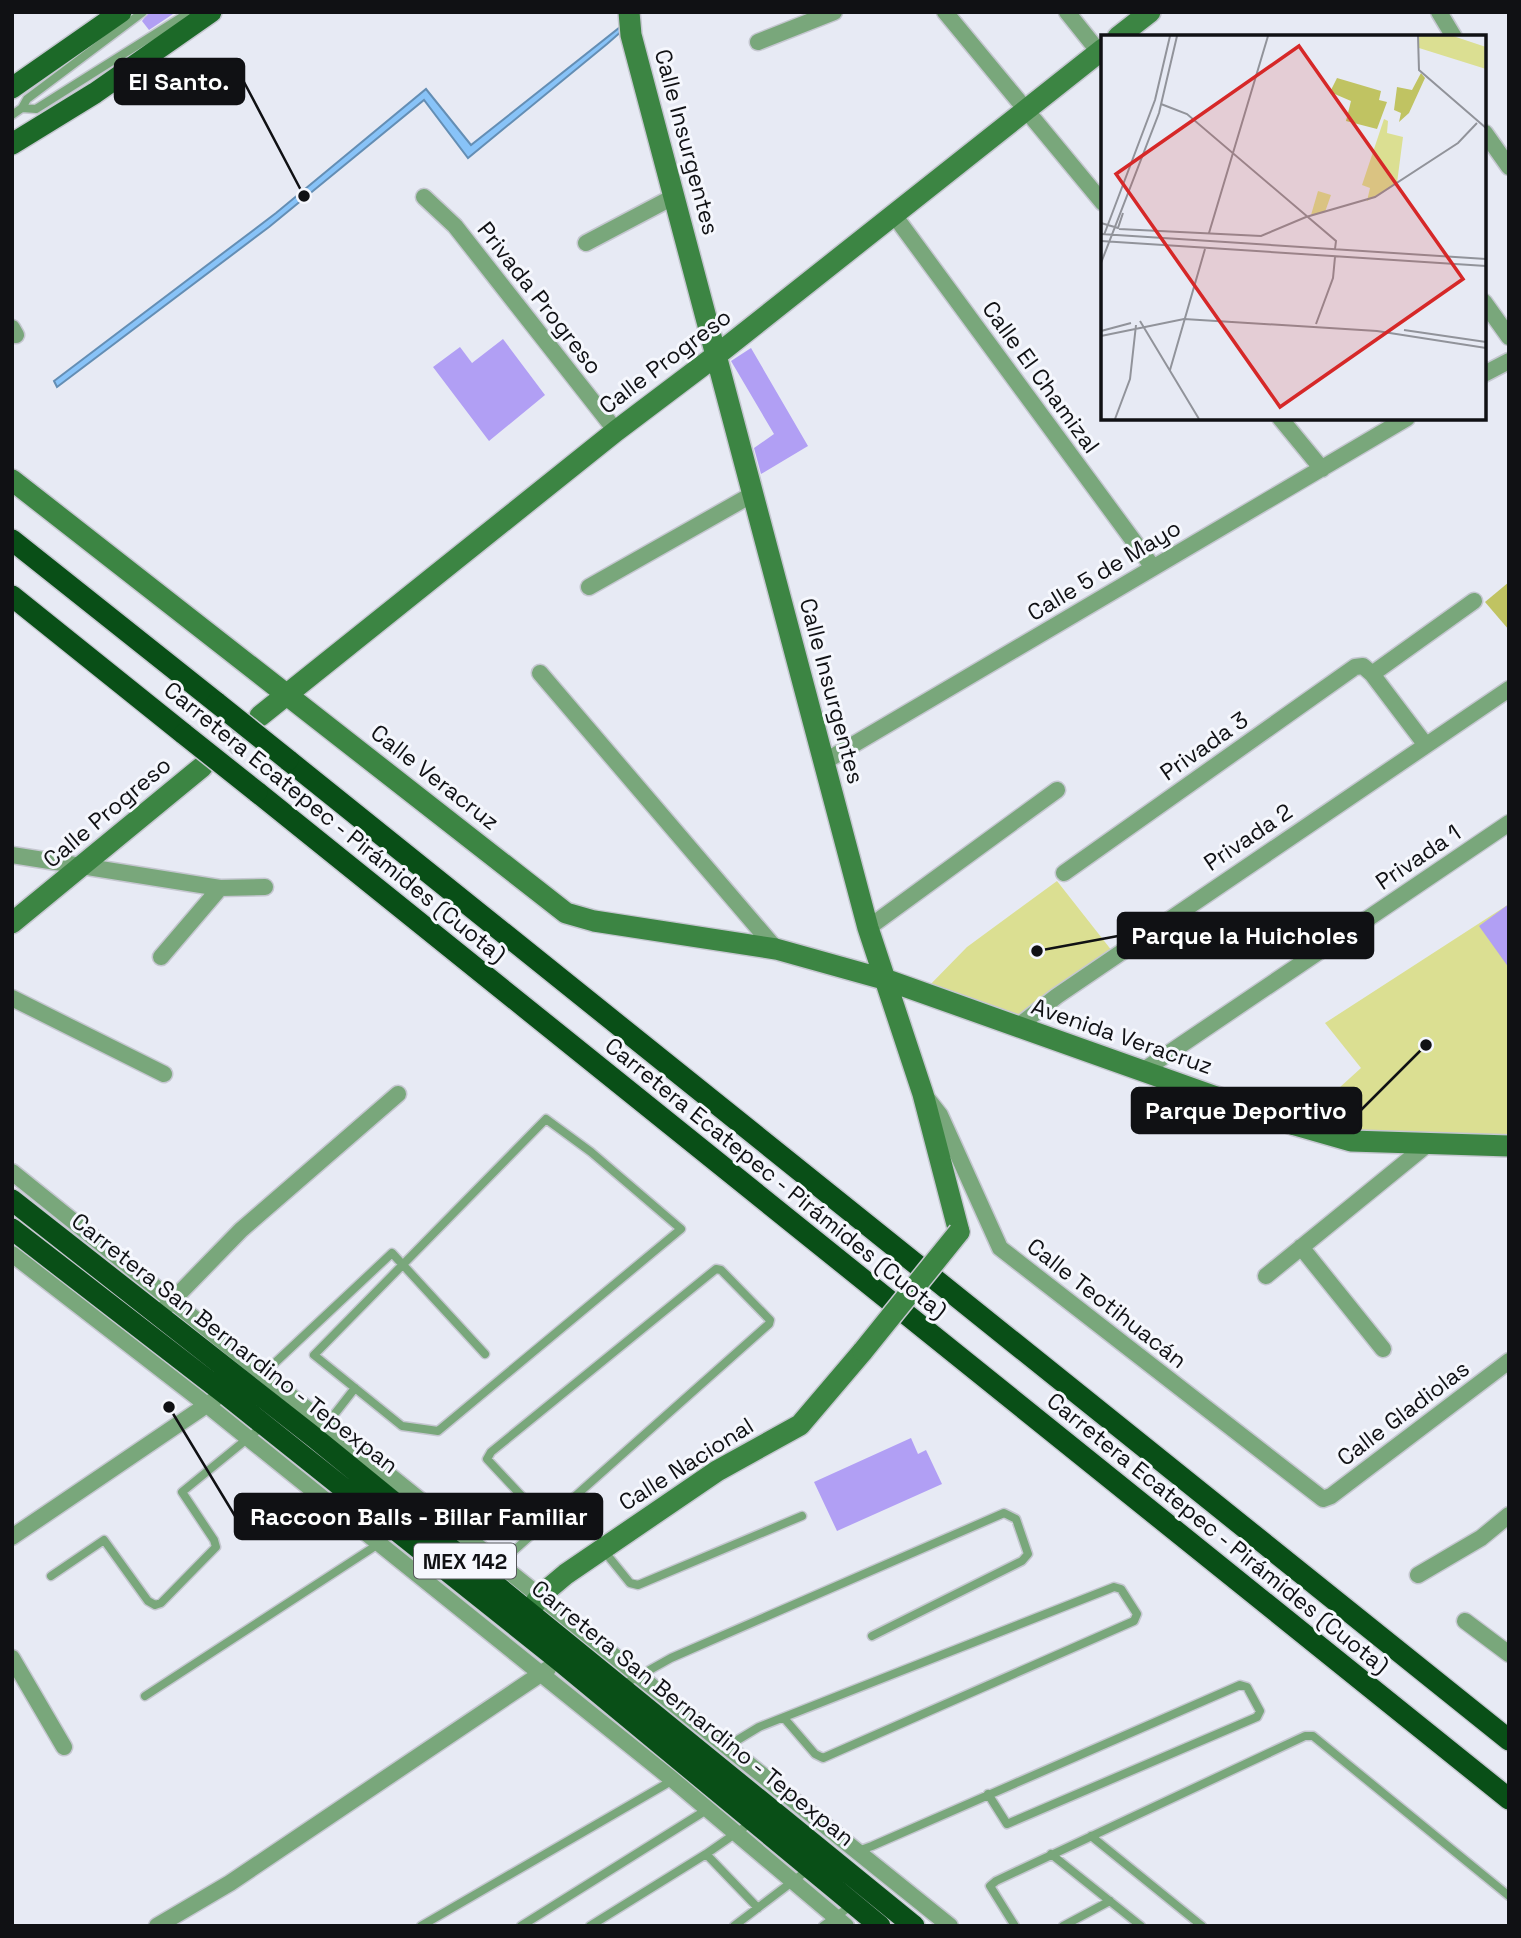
<svg xmlns="http://www.w3.org/2000/svg" width="1521" height="1938" viewBox="0 0 1521 1938" font-family="'Space Grotesk',sans-serif">
  <style>
    .green { fill: #dbdf92 }
    .forest { fill: #c0c362 }
    .water { fill: #88c3f8; stroke: #648eb4; stroke-width: 2 }
    .building { fill: #b19ff4 }
    .lines { fill: none; stroke-linecap: round; stroke-linejoin: round }
    .secondary-tunnel { stroke: #c7c9d2; stroke-width: 21; stroke-dasharray: 21 10; stroke-linecap: butt }
    .lane-casing { stroke: #c5c7d0; stroke-width: 11 }
    .street-casing { stroke: #c5c7d0; stroke-width: 19 }
    .secondary-casing { stroke: #c5c7d0; stroke-width: 24 }
    .primary-casing { stroke: #c5c7d0; stroke-width: 24 }
    .highway-casing { stroke: #c5c7d0; stroke-width: 24 }
    .lane { stroke: #79a77b; stroke-width: 8 }
    .street { stroke: #79a77b; stroke-width: 16 }
    .secondary { stroke: #3c8543; stroke-width: 21 }
    .primary { stroke: #1c6928; stroke-width: 21 }
    .highway { stroke: #094f17; stroke-width: 21 }
    .secondary-bridge-casing { stroke: #c5c7d0; stroke-width: 24; stroke-linecap: butt }
    .highway-bridge-casing { stroke: #c5c7d0; stroke-width: 24; stroke-linecap: butt }
    .secondary-bridge { stroke: #3c8543; stroke-width: 21 }
    .highway-bridge { stroke: #094f17; stroke-width: 21 }
    .labels { text-anchor: middle; dominant-baseline: central; stroke-width: 6; stroke-linejoin: round; paint-order: stroke }
    .shield { fill: #f5f7fd; stroke: #55565a; stroke-width: 2 }
    .shield-label { font-size: 21px; font-weight: bold; fill: #101114 }
    .street-label { font-size: 23px; fill: #101114; stroke: #f5f7fd }
    .inset-road { fill: none; stroke: #91939a; stroke-width: 2 }
    .view { fill: #d62828; fill-opacity: 0.15; stroke: #d62828; stroke-width: 3.5 }
    .inset-edge { fill: none; stroke: #101114; stroke-width: 3.5 }
    .leader { fill: none; stroke: #101114; stroke-width: 2.5 }
    .callout-dot { fill: #101114; stroke: #f5f7fd; stroke-width: 2.5 }
    .callout { fill: #101114; stroke: #101114; stroke-width: 2.5 }
    .callout-label { font-size: 24px; text-anchor: middle; font-weight: bold; fill: #fff }
  </style>
  <rect width="100%" height="100%" fill="#e7eaf4"/>
  <path class="green" d="M1057,881L1116,956L1014,1024L924,991L967,947Z
    M1509,904V1143L1295,1128L1361,1068L1325,1023Z"/>
  <path class="forest" d="M1509,582V630L1485,602Z"/>
  <path class="water" d="M624,24L623,30L607,44L468,158L424,100L269,227L57,387L54,381L276,213L426,89L471,145Z"/>
  <path class="building" d="M149,12H176L149,30L142,21Z
    M503,339L545,395L489,441L433,367L460,347L472,363Z
    M751,348L808,446L761,474L754,448L774,434L731,361Z
    M1509,904V968L1479,926Z
    M911,1438L918,1454L926,1450L942,1484L837,1531L814,1482Z"/>
  <g class="lines">
    <path class="secondary-tunnel" d="M202,767L260,716"/>
    <g class="lane-casing">
      <path id="lane" d="M22,108L36,109L190,12
        M12,115L22,108L27,99L143,12
        M546,1119L591,1152L681,1229L438,1431L402,1426L314,1355Z
        M262,1375L392,1253L485,1354
        M326,1425L355,1388
        M604,1551L630,1583L638,1585L802,1516
        M501,1562L769,1324L770,1320L721,1270L716,1269L491,1452L487,1459L546,1522
        M51,1576L104,1540L148,1601L155,1605L161,1603L216,1547L214,1540L182,1492L263,1426
        M621,1686L671,1658L1004,1513L1016,1519L1028,1554L1022,1561L872,1636
        M145,1696L380,1543
        M726,1747L759,1727L1114,1587L1121,1589L1137,1614L1134,1621L823,1758L815,1754L784,1718
        M1091,1836L1202,1926
        M858,1851L872,1846L1240,1685L1247,1687L1260,1711L1257,1717L1007,1824L988,1794
        M706,1854L752,1822
        M1051,1854L1141,1926
        M421,1926L673,1780
        M521,1926L708,1809
        M590,1926L706,1854L758,1908
        M734,1926L809,1869
        M823,1926L852,1905
        M1015,1926L990,1886L996,1881L1305,1736H1313L1509,1896
        M1063,1926L1110,1901"/>
    </g>
    <g class="street-casing">
      <path id="street" d="M945,12L1103,203
        M1067,12L1099,52
        M1439,12L1454,37
        M758,42L834,12
        M1485,133L1509,167
        M424,197L455,226L616,431
        M894,215L1152,566
        M586,243L675,196
        M1484,302L1509,337
        M12,328L16,335
        M1484,374L1509,361
        M1280,418L1322,469
        M589,587L753,494
        M540,673L776,949
        M1372,674L1474,601
        M824,762L1407,418
        M12,855L220,888L265,887
        M1064,873L1355,667L1363,666L1372,674L1425,744
        M868,928L1057,790
        M161,957L220,888
        M12,998L164,1074
        M1017,1027L1057,996L1509,689
        M1144,1070L1509,823
        M926,1097L940,1115L1000,1248L1323,1499L1331,1496L1509,1361
        M12,1172L950,1926
        M1301,1247L1383,1349
        M12,1254L207,1405L673,1780L846,1926
        M1266,1276L1428,1144
        M165,1308L241,1230L398,1094
        M12,1537L214,1400
        M1418,1575L1481,1538L1509,1515
        M1465,1621L1509,1654
        M12,1658L64,1747
        M157,1926L230,1883L548,1669"/>
    </g>
    <g class="secondary-casing">
      <path id="secondary" d="M629,12L631,35L868,928L923,1094L959,1232
        M1118,37L1150,12
        M12,480L566,913L594,921L776,949L887,980L1295,1125L1351,1141L1509,1146
        M260,716L616,431L718,354L1103,49
        M12,923L202,767
        M528,1613L541,1595L566,1574L717,1471L800,1425L863,1351"/>
    </g>
    <g class="primary-casing">
      <path id="primary" d="M12,88L121,12
        M12,144L95,93L211,12"/>
    </g>
    <g class="highway-casing">
      <path id="highway" d="M12,540L217,703
        M12,596L184,734
        M288,760L1509,1740
        M257,792L1509,1799
        M12,1200L315,1438L914,1926
        M12,1229L224,1393L560,1661L880,1926"/>
    </g>
    <use href="#lane" class="lane"/>
    <use href="#street" class="street"/>
    <use href="#secondary" class="secondary"/>
    <use href="#primary" class="primary"/>
    <use href="#highway" class="highway"/>
    <g class="secondary-bridge-casing">
      <path id="secondary-bridge" d="M863,1351L959,1232"/>
    </g>
    <g class="highway-bridge-casing">
      <path id="highway-bridge" d="M217,703L288,760
        M184,734L257,792"/>
    </g>
    <use href="#secondary-bridge" class="secondary-bridge"/>
    <use href="#highway-bridge" class="highway-bridge"/>
  </g>
  <g class="labels">
    <rect class="shield" x="414" y="1543.5" width="102" height="35" rx="5"/>
    <g class="shield-label">
      <text x="465" y="1561">MEX 142</text>
    </g>
    <g class="street-label">
      <text transform="translate(687 142) rotate(75)">Calle Insurgentes</text>
      <text transform="translate(540 298) rotate(52)">Privada Progreso</text>
      <text transform="translate(665 361) rotate(-37)">Calle Progreso</text>
      <text transform="translate(1041 377) rotate(54)">Calle El Chamizal</text>
      <text transform="translate(1104 570) rotate(-31)">Calle 5 de Mayo</text>
      <text transform="translate(832 691) rotate(75)">Calle Insurgentes</text>
      <text transform="translate(1204 746) rotate(-35)">Privada 3</text>
      <text transform="translate(435 777) rotate(38)">Calle Veracruz</text>
      <text transform="translate(107 812) rotate(-40)">Calle Progreso</text>
      <text transform="translate(335 822) rotate(39)">Carretera Ecatepec - Pirámides (Cuota)</text>
      <text transform="translate(1248 837) rotate(-34)">Privada 2</text>
      <text transform="translate(1418 857) rotate(-34)">Privada 1</text>
      <text transform="translate(1122 1036) rotate(19)">Avenida Veracruz</text>
      <text transform="translate(776 1178) rotate(39)">Carretera Ecatepec - Pirámides (Cuota)</text>
      <text transform="translate(1107 1303) rotate(38)">Calle Teotihuacán</text>
      <text transform="translate(235 1343) rotate(38)">Carretera San Bernardino - Tepexpan</text>
      <text transform="translate(1403 1413) rotate(-37)">Calle Gladiolas</text>
      <text transform="translate(686 1464) rotate(-32)">Calle Nacional</text>
      <text transform="translate(1218 1533) rotate(39)">Carretera Ecatepec - Pirámides (Cuota)</text>
      <text transform="translate(693 1713) rotate(39)">Carretera San Bernardino - Tepexpan</text>
    </g>
  </g>
  <g transform="translate(1101 35)">
    <rect width="385" height="385" fill="#e7eaf4"/>
    <path d="M318,1H352L385,12V34L318,13ZM283,84L287,86L286,98L302,102L296,148L266,166L269,153L261,150ZM217,156L230,160L224,177L210,180Z" fill="#dbdf92"/>
    <path d="M320,38L324,43L308,78L298,87L300,78L293,75L296,52L311,55ZM236,43L280,56L278,65L286,67L276,94L245,86L250,66L229,57Z" fill="#c0c362"/>
    <path class="inset-road" d="M317,1L318,35L385,93M60,69L86,79L235,206L234,214M0,188L17,193L22,178M18,194L160,201L205,182L274,162L357,108L376,88M108,198L167,1M0,199L385,224M3,200L54,65L69,1M0,206L385,231M0,228L58,78L76,1M39,286L98,384M215,289L232,243L234,222M303,295L385,307M0,296L30,288M0,301L83,284L276,296L385,313M69,335L104,214M14,384L29,344L35,290"/>
    <path class="view" d="M198,11L362,244L179,372L15,139Z"/>
    <rect width="385" height="385" class="inset-edge"/>
  </g>
  <path class="leader" d="M304 196L244 82M1037 951L1118 936M1426 1045L1361 1110M169 1407L235 1516"/>
  <g class="callout-dot">
    <circle cx="304" cy="196" r="7"/>
    <circle cx="1037" cy="951" r="7"/>
    <circle cx="1426" cy="1045" r="7"/>
    <circle cx="169" cy="1407" r="7"/>
  </g>
  <g class="callout">
    <rect x="115" y="59" width="129" height="45" rx="7"/>
    <rect x="1118" y="913" width="255" height="45" rx="7"/>
    <rect x="1132" y="1088" width="229" height="45" rx="7"/>
    <rect x="235" y="1494" width="367" height="45" rx="7"/>
  </g>
  <g class="callout-label">
    <text x="179" y="90">El Santo.</text>
    <text x="1245" y="944">Parque la Huicholes</text>
    <text x="1246" y="1119">Parque Deportivo</text>
    <text x="419" y="1525">Raccoon Balls - Billar Familiar</text>
  </g>
  <rect width="1521" height="1938" fill="none" stroke="#101114" stroke-width="28"/>
</svg>
